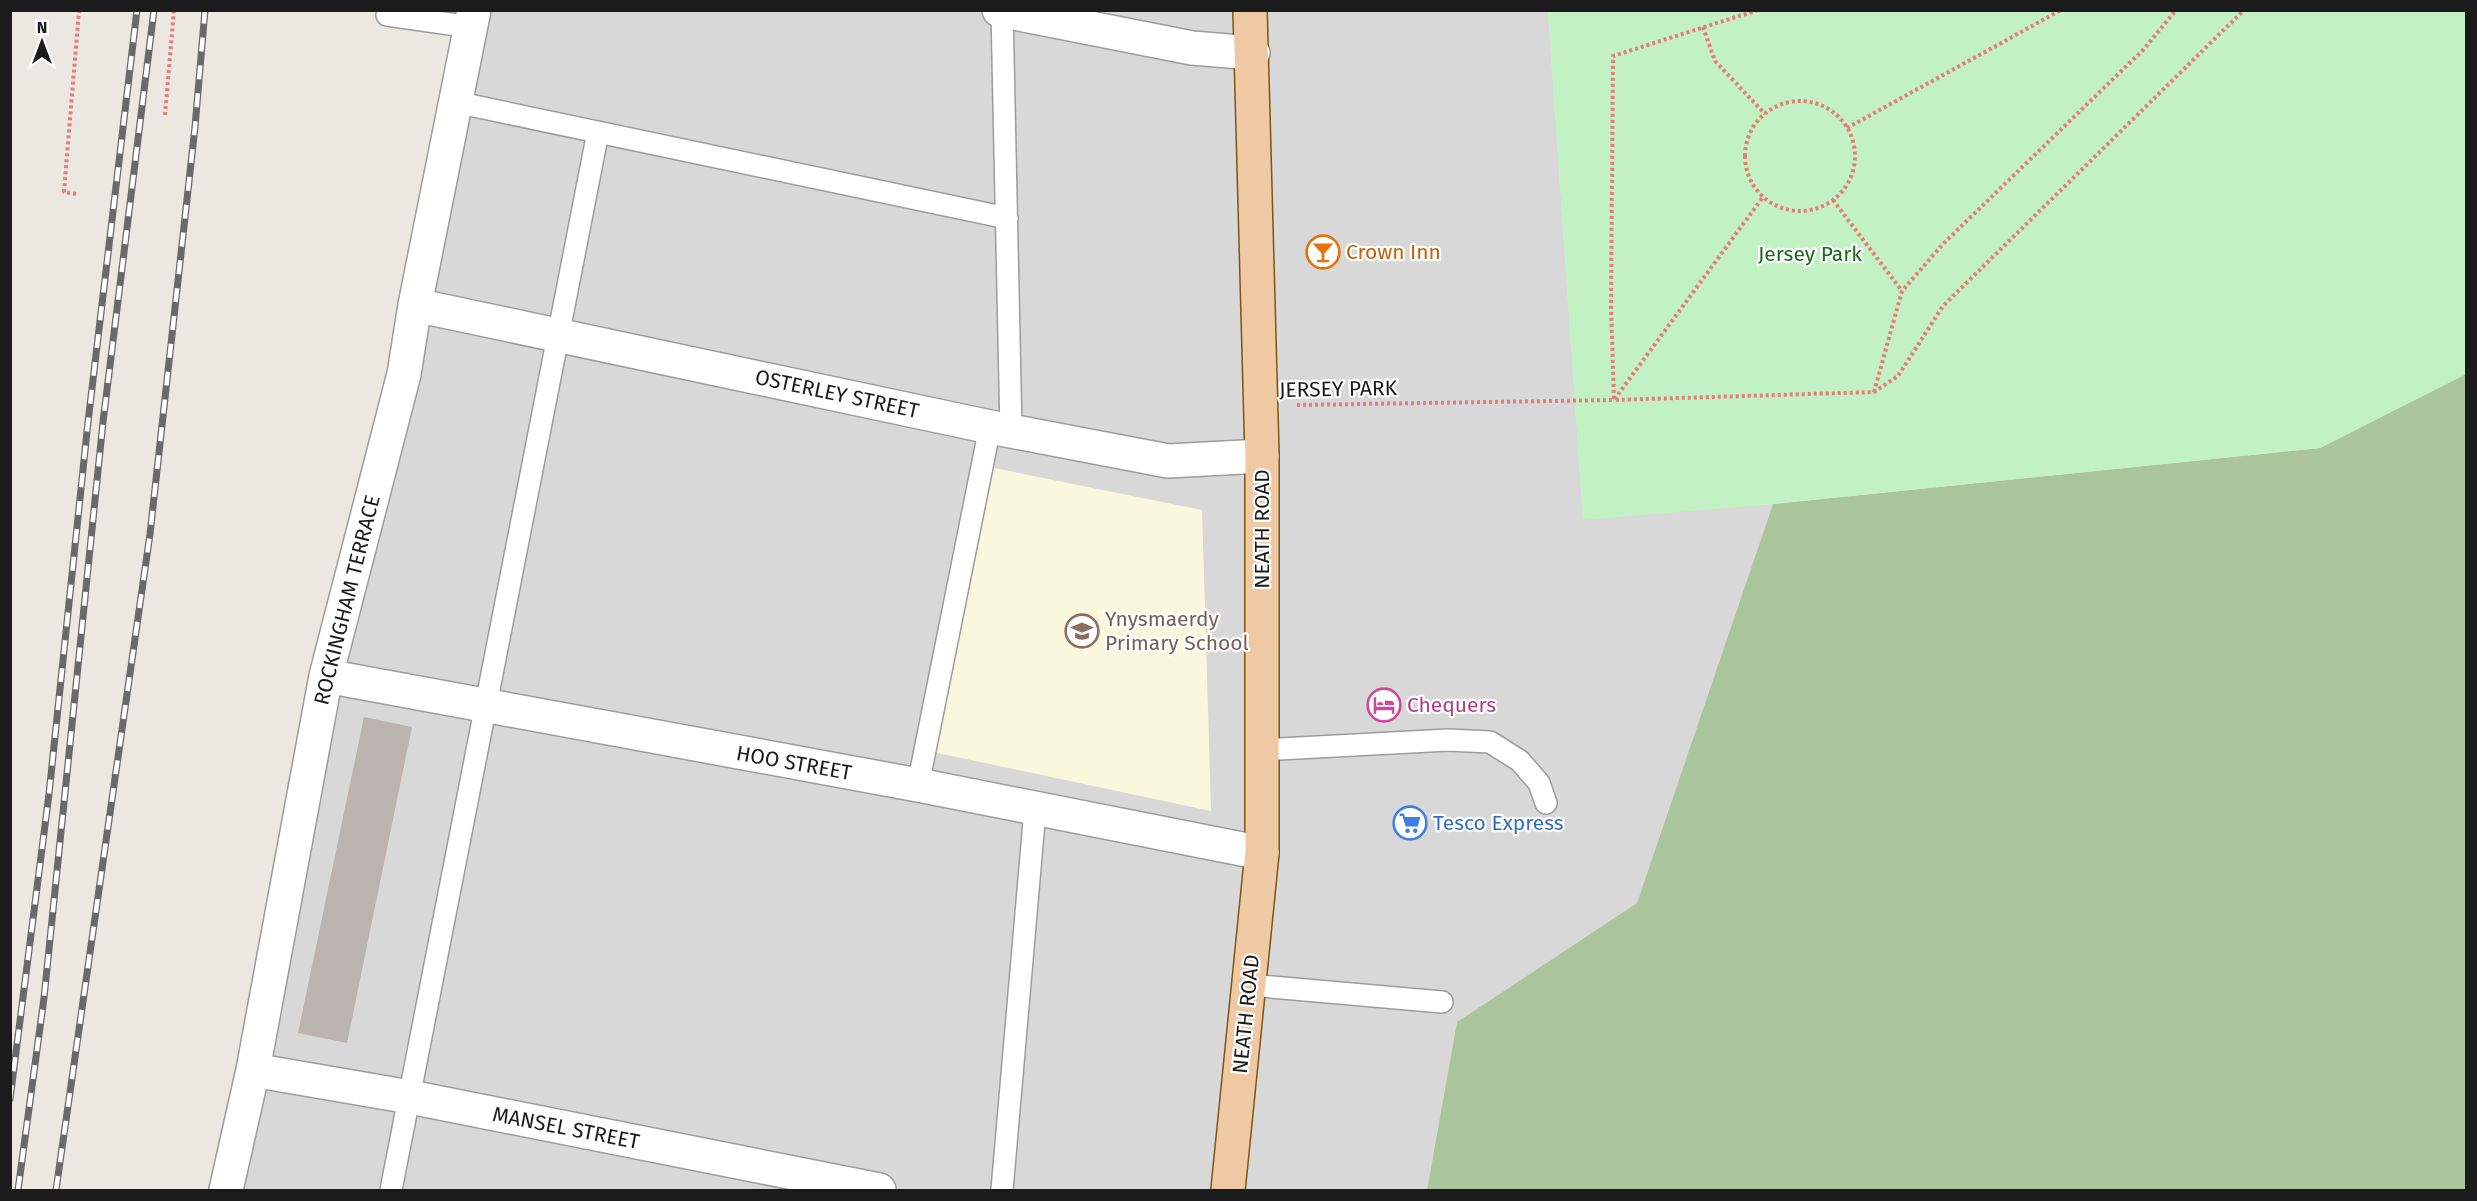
<svg xmlns="http://www.w3.org/2000/svg" width="2477" height="1201" viewBox="0 0 2477 1201" font-family="'Fira Sans',sans-serif">
  <style>
    .residential { fill: #d9d8d8 }
    .education { fill: #faf8dc }
    .forest { fill: #aac59b }
    .park { fill: #c2f1c3 }
    .building { fill: #bbb3af }
    .lines { fill: none; stroke-linecap: round; stroke-linejoin: round }
    .service-casing { stroke: #9c9c9c; stroke-width: 24 }
    .minor-casing { stroke: #9c9c9c; stroke-width: 36 }
    .primary-casing { stroke: #7f5412; stroke-width: 36 }
    .path { stroke: #e77b77; stroke-width: 4; stroke-dasharray: 3 3; stroke-linecap: butt }
    .service { stroke: #fff; stroke-width: 21 }
    .minor { stroke: #fff; stroke-width: 33 }
    .primary { stroke: #efc9a3; stroke-width: 33 }
    .rail-casing { stroke: #696969; stroke-width: 7 }
    .rail { stroke: #fff; stroke-width: 4.5; stroke-dasharray: 14; stroke-linecap: butt }
    .labels { text-anchor: middle; dominant-baseline: central; stroke-width: 4.5; stroke-linejoin: round; paint-order: stroke }
    .food-label { font-size: 21px; fill: #c56008; stroke: #fff; text-anchor: start }
    .park-label { font-size: 21px; fill: #18691a; stroke: #fff }
    .street-label { font-size: 21px; fill: #1b1b1b; stroke: #fff }
    .education-label { font-size: 21px; fill: #785e54; stroke: #fff; text-anchor: start }
    .hotel-label { font-size: 21px; fill: #b23c85; stroke: #fff; text-anchor: start }
    .shop-label { font-size: 21px; fill: #366cbe; stroke: #fff; text-anchor: start }
  </style>
  <rect width="100%" height="100%" fill="#ebe7e1"/>
  <path class="residential" d="M474,11H1548L1583,519L1773,504L1637,903L1457,1022L1427,1190H226Z"/>
  <path class="education" d="M994,468L1202,510L1211,811L933,752Z"/>
  <path class="forest" d="M2466,374V1190H1427L1457,1022L1637,903L1773,504L2320,448Z"/>
  <path class="park" d="M1548,11H2466V374L2320,448L1773,504L1583,520Z"/>
  <path class="building" d="M364,717L412,727L347,1043L298,1033Z"/>
  <g class="lines">
    <g class="service-casing">
      <path id="service" d="M1002,10L1011,431
        M387,15L471,27
        M455,102L1007,218
        M1262,750L1448,740L1490,742L1520,761L1539,783L1546,803
        M918,785L990,427
        M1249,985L1442,1002
        M391,1190L598,132
        M1002,1190L1035,810"/>
    </g>
    <g class="minor-casing">
      <path id="minor" d="M999,10L1192,48L1253,53
        M415,305L990,427L1168,461L1262,456
        M326,676L918,785L1262,853
        M253,1070L410,1097L879,1190
        M226,1190L253,1070L326,676L404,374L415,305L474,10"/>
    </g>
    <g class="primary-casing">
      <path id="primary" d="M1228,1190L1262,853V456L1250,10"/>
    </g>
    <path class="path" d="M1758,10L1613,56L1611,307L1614,400L1874,392L1898,376L1943,306L2244,10
      M1703,27L1715,61L1765,114
      M1745 156a55 55 0 1 1 110 0a55 55 0 1 1-110 0Z
      M165,115L174,10
      M1847,128L2061,10
      M76,194L64,192L79,10
      M1833,200L1902,291
      M1874,392L1902,291L1943,244L2144,49L2176,10
      M1297,405L1614,400L1763,197"/>
    <use href="#service" class="service"/>
    <use href="#minor" class="minor"/>
    <use href="#primary" class="primary"/>
    <g class="rail-casing">
      <path id="rail" d="M10,1099L49,794L88,422L137,10
        M18,1190L44,998L103,422L154,10
        M56,1190L150,534L195,127L205,10"/>
    </g>
    <use href="#rail" class="rail"/>
  </g>
  <defs>
    <g id="bar-ring" transform="scale(1.725)"><circle r="9.5" fill="#fff" stroke="#e8710a" stroke-width="1.5"/><path d="M-6-5H6L.8 .8V4.5H3.5V6h-7V4.5H-.8V.8Z" fill="#e8710a"/></g>
    <g id="school-ring" transform="scale(1.725)"><circle r="9.5" fill="#fff" stroke="#8d6e63" stroke-width="1.5"/><path d="M0-5L7-2L0 1L-7-2ZM-4 1L0 2.5L4 1V4Q0 6-4 4Z" fill="#8d6e63"/></g>
    <g id="hotel-ring" transform="scale(1.725)"><circle r="9.5" fill="#fff" stroke="#d1479c" stroke-width="1.5"/><path d="M-6-4.5h1.5V1H6V5H4.5V3h-9V5H-6ZM-4 0a1.8 1.8 0 1 1 3.6 0ZM.5 0V-2.5h3Q6-2.5 6 0Z" fill="#d1479c"/></g>
    <g id="supermarket-ring" transform="scale(1.725)"><circle r="9.5" fill="#fff" stroke="#3f7fe0" stroke-width="1.5"/><path d="M-6-5.5h2.5l.6 2H6L4.5 2H-2.5L-4.4-4H-6ZM-1.5 3.2a1.3 1.3 0 1 0 .1 0ZM3 3.2a1.3 1.3 0 1 0 .1 0Z" fill="#3f7fe0"/></g>
  </defs>
  <g fill-rule="evenodd">
    <use href="#bar-ring" x="1323" y="252"/>
    <use href="#school-ring" x="1082" y="631"/>
    <use href="#hotel-ring" x="1384" y="705"/>
    <use href="#supermarket-ring" x="1410" y="823"/>
  </g>
  <g class="labels">
    <g class="food-label">
      <text x="1346" y="252">Crown Inn</text>
    </g>
    <g class="park-label">
      <text x="1810" y="254">Jersey Park</text>
    </g>
    <g class="street-label">
      <text transform="translate(1338 389) rotate(-1)">JERSEY PARK</text>
      <text transform="translate(837 394) rotate(12)">OSTERLEY STREET</text>
      <text transform="translate(1262 529) rotate(-90)">NEATH ROAD</text>
      <text transform="translate(347 600) rotate(-76)">ROCKINGHAM TERRACE</text>
      <text transform="translate(794 763) rotate(10)">HOO STREET</text>
      <text transform="translate(1246 1014) rotate(-84)">NEATH ROAD</text>
      <text transform="translate(566 1128) rotate(11)">MANSEL STREET</text>
    </g>
    <g class="education-label">
      <text x="1105" y="619">Ynysmaerdy<tspan x="1105" dy="24">Primary School</tspan></text>
    </g>
    <g class="hotel-label">
      <text x="1407" y="705">Chequers</text>
    </g>
    <g class="shop-label">
      <text x="1433" y="823">Tesco Express</text>
    </g>
  </g>
  <rect width="2477" height="1201" fill="none" stroke="#1b1b1b" stroke-width="24"/>
  <g transform="translate(42 42)" stroke="#ffffff" stroke-width="4.5" paint-order="stroke">
  <path d="M0-4.5L10 22L0 15L-10 22Z" fill="#1b1b1b"/>
  <text y="-9" font-size="16" font-weight="bold" text-anchor="middle" fill="#1b1b1b">N</text>
  </g>
</svg>
